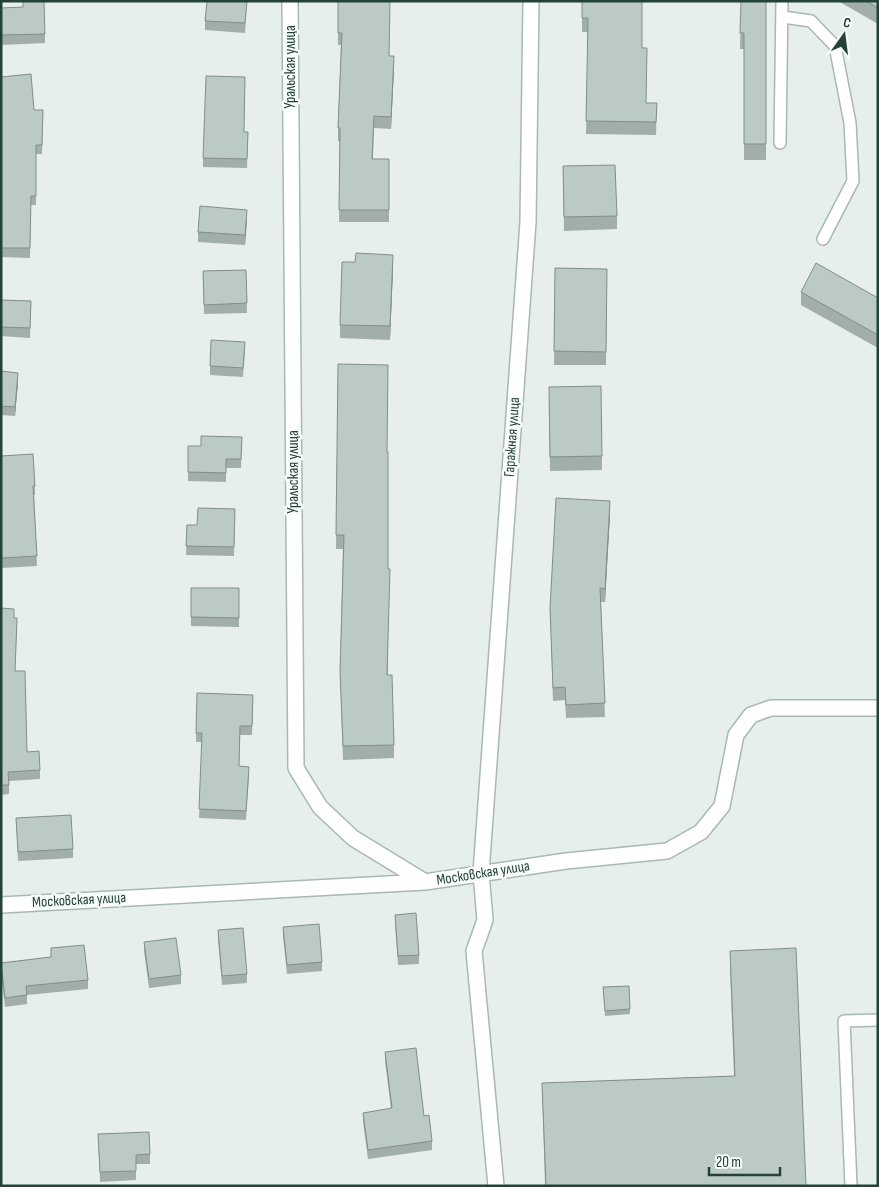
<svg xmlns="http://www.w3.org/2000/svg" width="879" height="1187" viewBox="0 0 879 1187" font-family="'Sofia Sans Condensed',sans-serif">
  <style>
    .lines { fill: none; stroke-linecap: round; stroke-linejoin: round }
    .lane-casing { stroke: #a8b8b2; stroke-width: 14 }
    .street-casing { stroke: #a8b8b2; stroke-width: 18 }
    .lane { stroke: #fff; stroke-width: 11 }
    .street { stroke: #fff; stroke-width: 15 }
    .wall { fill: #a1aea9 }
    .shaded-wall { fill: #838d89 }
    .building { fill: #bbcac4; stroke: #838d89 }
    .labels { text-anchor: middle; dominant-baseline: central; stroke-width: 5; stroke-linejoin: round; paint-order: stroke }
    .street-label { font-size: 15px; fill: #24423a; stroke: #f7fbf9 }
  </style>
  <rect width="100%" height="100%" fill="#e6efeb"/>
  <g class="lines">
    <g class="lane-casing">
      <path id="lane" d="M783,17L811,21L835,46L850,123L853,181L823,239
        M780,143L782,1
        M851,1186L844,1021L878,1020"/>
    </g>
    <g class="street-casing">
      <path id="street" d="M290,1L296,768L320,807L353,838L425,882
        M1,905L425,882L566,861L667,851L701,832L722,806L736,735L751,715L771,708H878
        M496,1186L474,951L485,920L481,873L528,222L531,1"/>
    </g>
    <use href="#lane" class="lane"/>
    <use href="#street" class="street"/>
  </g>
  <path class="wall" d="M247,1L245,33L205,30V21Z
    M338,1L389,56L394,68L391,129L374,128L373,159H389V222H339L340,141H338V128L341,45H338Z
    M582,1L642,48L646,103H657L656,135L586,134L588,32H582Z
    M741,1H766V160H744V49H740Z
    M838,1H878V24Z
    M1,8L45,34V43L1,45Z
    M1,77L34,110H43L42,154H36V205H31L30,258L1,257Z
    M248,132L247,168L203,167V158Z
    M563,166L617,216V229L564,231Z
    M247,219L245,245L198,242V232Z
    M393,268L390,340L340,338V325Z
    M555,268L607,269L606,365H554Z
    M246,270L247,313L204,314L203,271Z
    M801,292L878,298V348L801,305Z
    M1,300L31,301L30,338L1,336Z
    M245,351L243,377L210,375V366Z
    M338,364L387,452L388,675L394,745V758L343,760L340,671L343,549H336Z
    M1,371L18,382L15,416L1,415Z
    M549,401L602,456V470L550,471Z
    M242,437L241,468H226V482L188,481V446H201Z
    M1,456L35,486V495H34L37,566L1,568Z
    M235,509L234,556L186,555L187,525H197Z
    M610,514L605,602H601L605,717L566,718L565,700L553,701L550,608Z
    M191,588H239V627L191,626Z
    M1,608L14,618L17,627L15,671L27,752L40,770V779L9,781V794L1,795Z
    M253,704L252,735H240L239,766L249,776L246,820L199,818L202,742H196V733Z
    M16,818L73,849V858L18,861Z
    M395,915L419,955V964L398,965L395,924Z
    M283,927L322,962V971L287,974L283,936Z
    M218,930L247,974V983L222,985L218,939Z
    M144,942L181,975V984L149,988L144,951Z
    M51,948L88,980V989L27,995V1004L5,1007L1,973V963L51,957Z
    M730,951L806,1186H545L542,1083L734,1076L730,968Z
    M603,987L630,1009V1014L605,1016Z
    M385,1052L424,1116L432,1141V1150L368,1159L363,1122V1113L391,1109L385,1061Z
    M98,1134L150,1154V1164H136V1180L100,1182Z"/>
  <path class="shaded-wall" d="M394,56V68L391,129V117Z
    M247,210V219L245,245V235Z
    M393,255V268L390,340V326Z
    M18,373V382L15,416V407Z
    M610,501V514L605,602V589Z"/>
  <path class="building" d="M23,1H44L45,34L1,35V8L23,7Z
    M207,1H247L245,23L205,21Z
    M338,1H390L389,56H394L391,117L374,116L372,159H389V210H339L340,128H338L342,33H338Z
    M582,1H642V48H647L646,103H657L656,122L586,121L588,18H582Z
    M741,1H766V144H744V33H740Z
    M866,1H878V8Z
    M31,74L34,110H43L42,145H36V196H31L30,248H1V77Z
    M206,76L245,77L244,132H248L247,159L203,158Z
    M615,165L617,216L564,217L563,166Z
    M200,206L247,210L245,235L198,232Z
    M356,253L393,255L390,326L340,325L342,262H355Z
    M816,263L878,298V335L801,292Z
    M555,268L607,269L606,352L554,351Z
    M246,270L247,303L204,305L203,271Z
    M1,300L31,301L30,328L1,327Z
    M211,340L245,342L243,368L210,366Z
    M338,364L388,365L387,452H388V569H390L387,675H392L394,745L343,746L340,671L344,535H336Z
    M1,371L18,373L15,407L1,406Z
    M601,386L602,456L550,457L549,387Z
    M201,436L242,437L241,459H226V473L188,472V446H201Z
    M33,454L35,486H33L37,556L1,558V456Z
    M556,498L610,501L605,589L600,588L605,703L566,705L565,687L553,688L550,608Z
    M198,508L235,509L234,547L186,546L187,525H197Z
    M191,588H239V618L191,617Z
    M1,608L14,609V618H17L15,671H25L27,752L39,751L40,770L8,772L9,785H1Z
    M197,693L253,695L252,726H240L239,766L249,767L246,811L199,809L202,733H196Z
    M71,815L73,849L18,852L16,818Z
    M416,913L419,955L398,956L395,915Z
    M319,924L322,962L287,965L283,927Z
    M243,928L247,974L222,976L218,930Z
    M176,938L181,975L149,979L144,942Z
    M84,945L88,980L26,986L27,995L5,998L1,963L51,957V948Z
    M796,948L806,1186H546L542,1083L735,1076L730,951Z
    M629,986L630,1009L605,1011L603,987Z
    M416,1048L424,1116L429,1115L432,1141L368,1150L363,1113L392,1108L385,1052Z
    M149,1132L150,1154L136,1155V1171L100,1172L98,1134Z"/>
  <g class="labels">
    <g class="street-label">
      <text transform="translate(290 67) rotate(-90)">Уральская улица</text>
      <text transform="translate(512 437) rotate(-86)">Гаражная улица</text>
      <text transform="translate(293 472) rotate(-90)">Уральская улица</text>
      <text transform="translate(483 873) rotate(-9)">Московская улица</text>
      <text transform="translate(79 900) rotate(-3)">Московская улица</text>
    </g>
  </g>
  <rect width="879" height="1187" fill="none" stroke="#24423a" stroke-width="5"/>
  <g transform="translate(844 35) rotate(14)" stroke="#f7fbf9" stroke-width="4" paint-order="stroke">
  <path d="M0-4L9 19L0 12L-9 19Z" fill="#24423a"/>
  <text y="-8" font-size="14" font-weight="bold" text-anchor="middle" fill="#24423a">С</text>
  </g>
  <path d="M709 1167v8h71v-8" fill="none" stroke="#24423a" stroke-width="2.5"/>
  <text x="716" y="1167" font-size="15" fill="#24423a" stroke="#f7fbf9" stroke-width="4" paint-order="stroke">20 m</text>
</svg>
